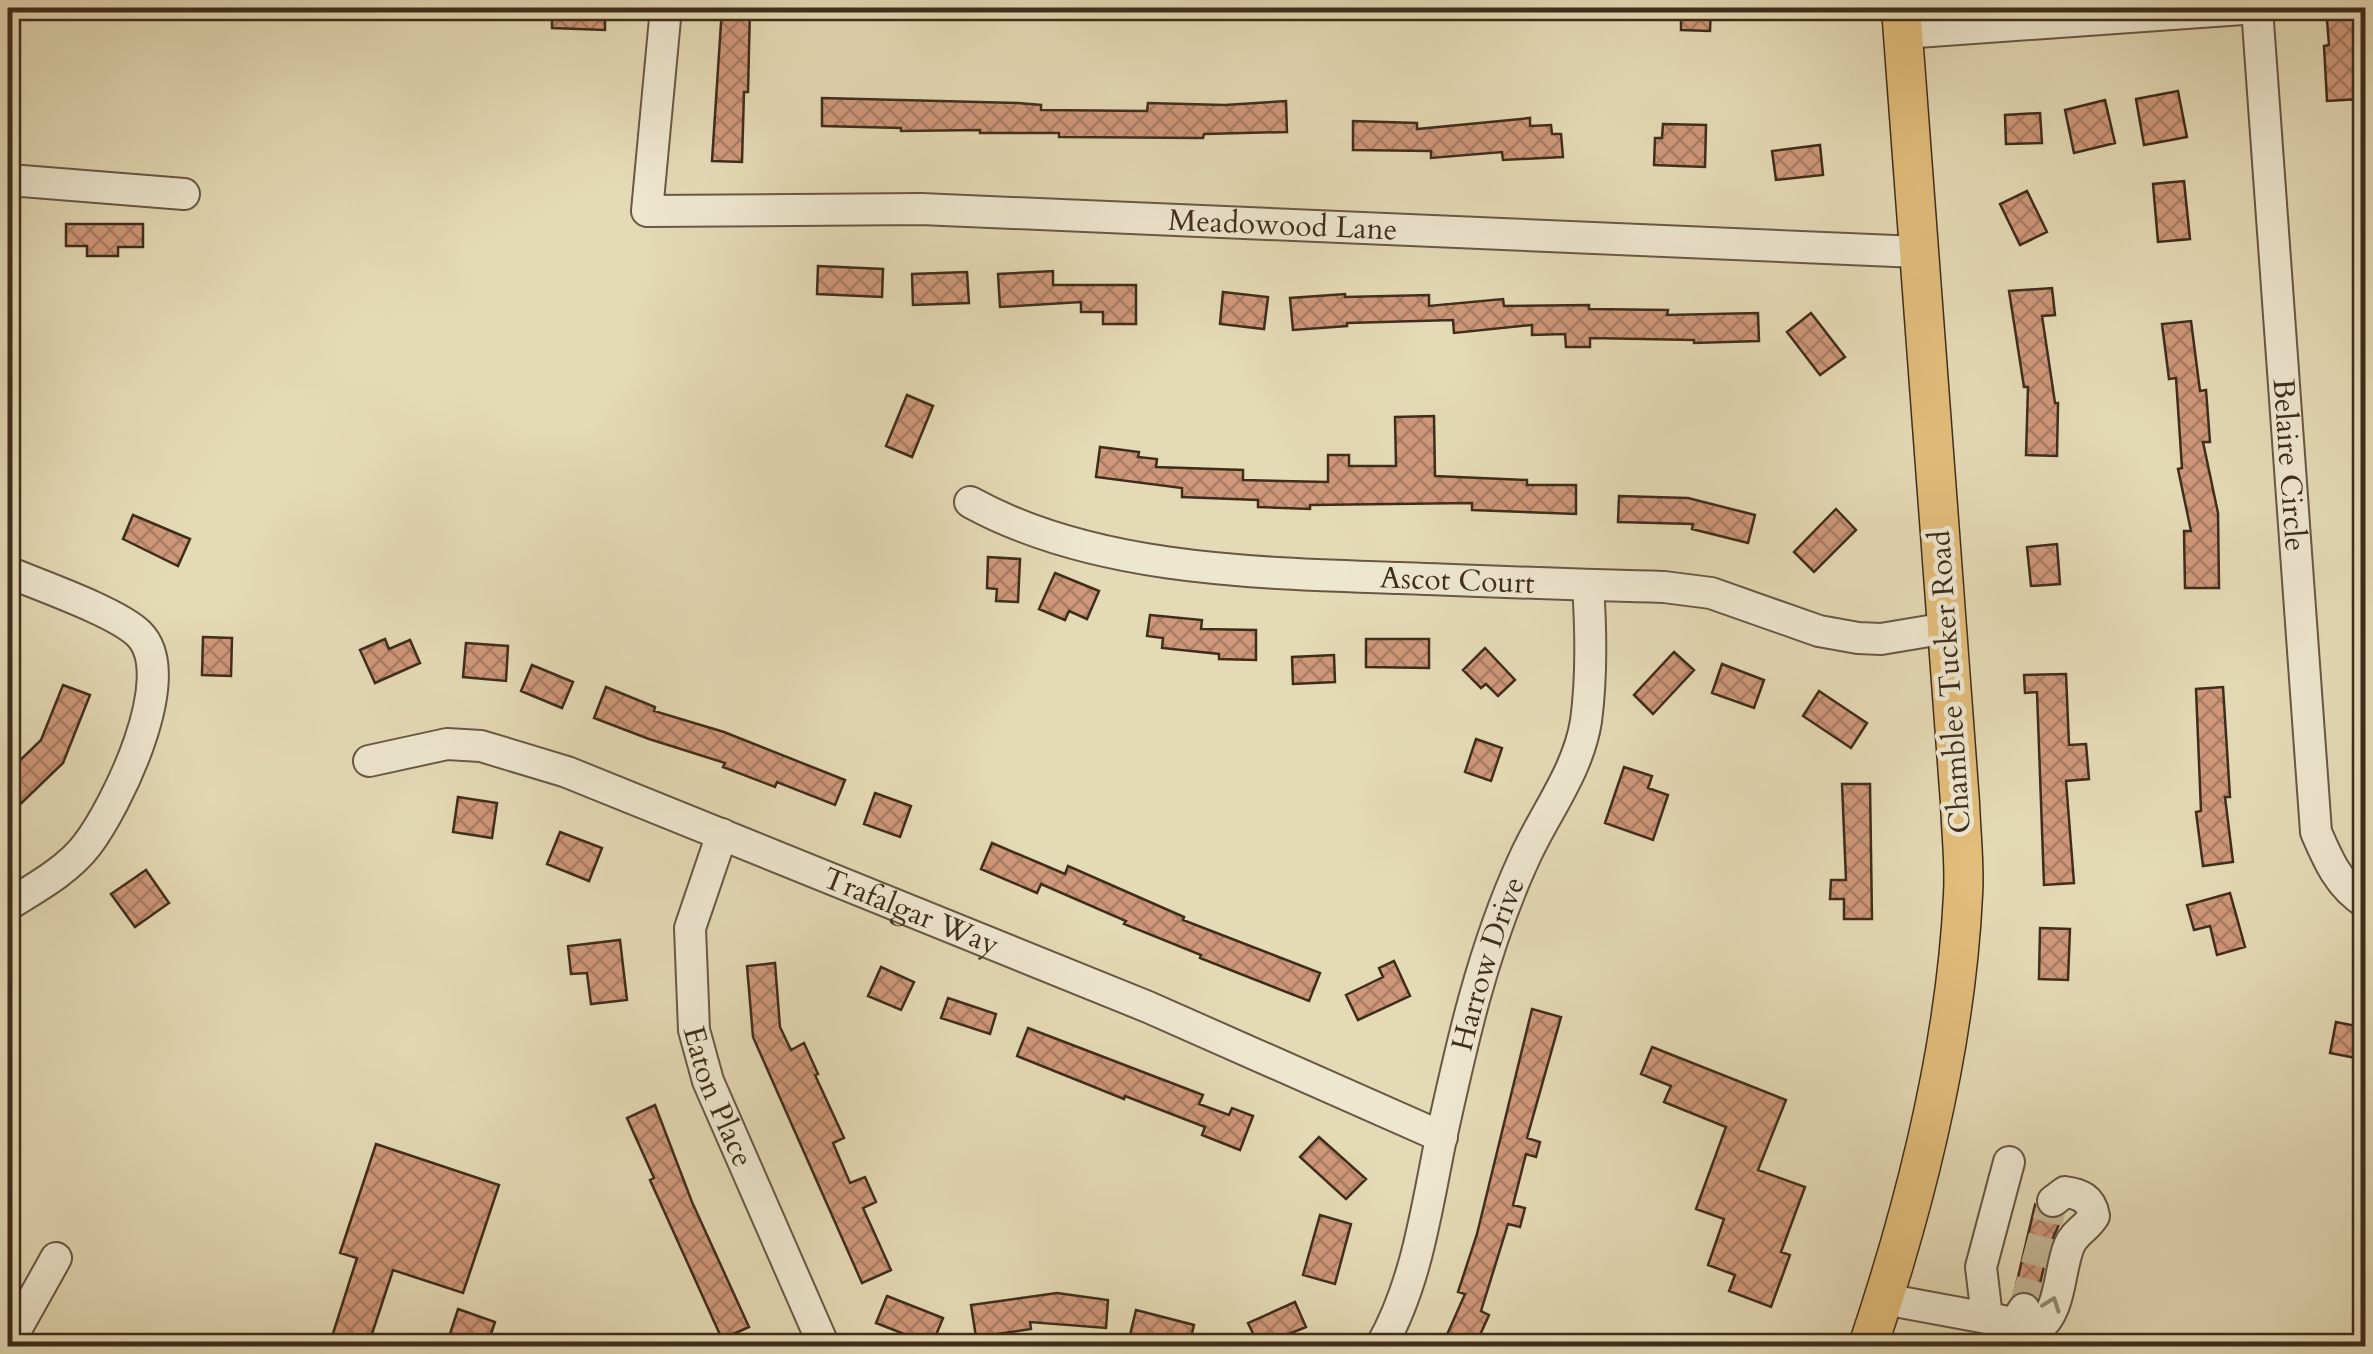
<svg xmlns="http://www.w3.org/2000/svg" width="2373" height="1354" viewBox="0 0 2373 1354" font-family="Cardo,serif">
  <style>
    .building { fill: url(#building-cross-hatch); stroke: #3f2d1b; stroke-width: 2.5 }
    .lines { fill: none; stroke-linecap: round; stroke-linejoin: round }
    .minor-tunnel { stroke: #c4b797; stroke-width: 30; stroke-dasharray: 30 15; stroke-linecap: butt }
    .minor-casing { stroke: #685842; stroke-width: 34 }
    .major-casing { stroke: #3f2d1b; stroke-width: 41 }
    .minor { stroke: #eee7d0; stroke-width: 30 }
    .major { stroke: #e2bd7b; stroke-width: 38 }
    .oneway { stroke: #968a76 }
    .labels { text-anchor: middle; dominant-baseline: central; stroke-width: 9; stroke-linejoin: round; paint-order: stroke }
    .street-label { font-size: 30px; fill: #3f2d1b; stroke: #eee7d0 }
  </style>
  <defs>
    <pattern id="building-cross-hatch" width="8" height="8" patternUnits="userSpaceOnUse" patternTransform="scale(2.5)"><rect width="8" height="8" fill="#cf987a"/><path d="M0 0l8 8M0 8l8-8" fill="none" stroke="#a97c63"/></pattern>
  </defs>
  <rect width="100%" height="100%" fill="#e5dab6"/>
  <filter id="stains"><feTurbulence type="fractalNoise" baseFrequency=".002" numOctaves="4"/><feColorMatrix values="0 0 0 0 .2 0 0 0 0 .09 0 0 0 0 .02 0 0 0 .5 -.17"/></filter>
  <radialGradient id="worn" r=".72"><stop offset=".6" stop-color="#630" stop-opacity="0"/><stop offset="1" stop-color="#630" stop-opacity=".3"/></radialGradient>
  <path class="building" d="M552,8H605V30L552,28Z
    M722,8H750L748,92H744L742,162L712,161Z
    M1681,8H1711L1710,31L1681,30Z
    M2326,8H2353L2356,44L2362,43L2366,62V81H2358L2359,99L2327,101L2324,46L2329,45Z
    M2178,91L2187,137L2144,145L2136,99Z
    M822,98L1018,103L1041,105V110L1147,111L1148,103L1225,105L1286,101L1287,132L1204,134L1203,138L1059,137V133H980V130L901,131V128L822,126Z
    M2105,100L2115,143L2074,153L2065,110Z
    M2040,113L2042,143L2006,144L2005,115Z
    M1530,118V126L1551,125L1552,134H1561L1563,157L1503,160L1502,152L1431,158V151L1353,150V121L1417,123V129Z
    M1663,124L1706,125L1705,167L1654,165L1655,138H1662Z
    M1820,145L1823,175L1776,180L1772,151Z
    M2184,181L2190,239L2158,242L2153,184Z
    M2027,191L2047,232L2020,245L2000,204Z
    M66,224H143V247H118V256H87V246H66Z
    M818,266L883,269L882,297L817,294Z
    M1053,271V285H1136V324H1103V312H1081V302L1000,307L998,274Z
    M967,272L969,303L913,305L912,274Z
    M2052,288L2055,315L2042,316L2055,403H2058L2057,456L2026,455L2028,387H2024L2009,291Z
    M1223,292L1268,297L1264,329L1220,324Z
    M1345,294V297L1429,295V306L1503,299L1504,306L1589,305V309L1668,310L1667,315L1758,313L1759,341L1694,343V340L1590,338V347H1566L1565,334L1532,335V325L1454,333L1453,320L1347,323V326L1293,330L1290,298Z
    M1811,313L1845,357L1820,375L1787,332Z
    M2191,321L2200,391L2206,390L2210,442H2203L2218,513L2219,588H2185L2184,531H2191L2178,469L2182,468L2176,378L2169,379L2162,324Z
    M907,395L933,406L912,457L886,446Z
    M1434,416L1435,476L1527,480V485H1576V514L1472,510V503L1310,505V509L1258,507V500L1182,497V488L1096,477L1100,447L1139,452L1138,457L1157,459L1156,467L1243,470V480L1328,482V455H1349V466H1396L1395,417Z
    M1619,496L1688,498L1755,515L1748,543L1692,529L1693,524L1618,522Z
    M1836,509L1856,530L1814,572L1794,552Z
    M133,515L190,539L178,566L123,539Z
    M2057,544L2060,584L2031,586L2027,547Z
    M988,557L1020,559L1018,602L996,601L997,589L987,588Z
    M1055,573L1099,591L1087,619L1069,611L1065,620L1039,609Z
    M1150,615L1202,620L1201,629L1256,630V660L1219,659V654L1162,648L1163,638L1147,636Z
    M203,637L232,638L231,676L202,675Z
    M385,639L389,649L410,640L420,663L375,683L360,650Z
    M1366,639H1429V668L1366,667Z
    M466,643L508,646L506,681L463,677Z
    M1485,648L1515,680L1498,696L1486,684L1481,688L1463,670Z
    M1674,652L1694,670L1653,714L1634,695Z
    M1334,655L1335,682L1293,684L1292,657Z
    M1722,664L1764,680L1754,708L1712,693Z
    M532,665L573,682L562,708L521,691Z
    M2066,674L2069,745L2086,744L2089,779L2066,781L2074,883L2044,885L2037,692L2025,693L2024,675Z
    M63,685L90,695L63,763L8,816V772L41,740Z
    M606,687L655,707L654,711L724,732L845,780L835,805L777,782L775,787L723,767L725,763L649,739L594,718Z
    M2223,687L2230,797H2225L2233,862L2203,866L2196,812L2201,811L2196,689Z
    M1819,691L1867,723L1851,748L1803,716Z
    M1476,739L1502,748L1491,781L1465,772Z
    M1624,767L1652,776L1648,788L1668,795L1653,840L1605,823Z
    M1842,784H1870L1872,919H1844V899H1830L1831,880H1846Z
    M875,793L911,806L900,837L864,824Z
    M458,797L497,803L492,838L453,832Z
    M560,832L602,848L589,881L547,864Z
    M992,843L1065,874L1068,866L1184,917L1183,920L1320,973L1309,1001L1200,958L1201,955L1124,924L1126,921L1041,884L1037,893L981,869Z
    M146,870L169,903L135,927L111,894Z
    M2230,893L2245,947L2217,955L2210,926L2194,930L2187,905Z
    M2040,928L2070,929L2068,980L2039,979Z
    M620,940L627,1000L591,1004L587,973L571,974L568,946Z
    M1394,961L1410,996L1358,1020L1346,995L1383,977L1379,968Z
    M775,963L780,1027L791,1050L804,1043L818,1074L815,1075L844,1138L833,1143L850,1183L865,1177L876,1202L863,1208L891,1270L862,1283L753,1037L747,966Z
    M881,967L914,982L901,1010L868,996Z
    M948,998L996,1014L990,1034L941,1018Z
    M1532,1009L1561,1017L1527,1138L1540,1142L1536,1157L1526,1154L1513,1205L1525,1208L1520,1227L1508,1224L1481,1311L1489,1315L1475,1346H1442L1465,1294L1458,1292L1477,1234Z
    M2336,1022L2366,1028V1060L2330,1053Z
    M1028,1028L1203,1095L1199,1104L1229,1115L1232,1108L1253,1116L1240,1150L1202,1135L1205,1127L1125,1096L1124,1099L1017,1056Z
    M1652,1047L1786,1100L1758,1170L1805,1187L1781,1252L1790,1255L1771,1307L1729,1291L1735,1275L1708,1265L1724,1219L1696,1209L1726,1127L1664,1102L1671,1086L1641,1074Z
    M655,1105L692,1202L749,1327L722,1339L650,1180L654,1178L627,1118Z
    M1319,1137L1366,1179L1346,1199L1300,1157Z
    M376,1144L499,1185L463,1293L393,1270L368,1346H329L357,1258L340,1253Z
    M2035,1205L2045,1218L2062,1217L2048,1250L2037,1296L2026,1290L2014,1294Z
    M1320,1215L1351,1224L1335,1284L1303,1275Z
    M1057,1293L1108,1300L1106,1328L1030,1322L1031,1329L976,1337L971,1305Z
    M887,1296L943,1318L932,1345L876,1323Z
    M1295,1302L1306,1327L1259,1346L1248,1323Z
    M458,1309L495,1322L487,1346H446Z
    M1136,1310L1194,1325L1189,1346H1161L1129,1339Z"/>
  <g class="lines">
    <path class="minor-tunnel" d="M2024,1309L2053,1201"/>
    <g class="minor-casing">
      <g id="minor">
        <path id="s1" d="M666,8L647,211L921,209L1918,252"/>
        <path id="s2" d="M2257,8L2316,832C2328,860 2339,886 2366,903"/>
        <path d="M1903,33L2257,8"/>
        <path d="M8,183L22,181L184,194"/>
        <path id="s3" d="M970,502C1095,571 1259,573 1399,578C1487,581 1576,585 1664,587L1711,593L1819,631L1858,638L1881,639L1947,628"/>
        <path d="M8,572C39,585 117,612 139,634C181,676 116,807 87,845C67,871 35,888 8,905"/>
        <path id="s4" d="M369,761L447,744L481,746L567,772L1148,1007L1442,1137"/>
        <path id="s5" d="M722,834L690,928L694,1030L708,1081L824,1346"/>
        <path d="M1884,1299L2003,1321"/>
        <path d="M2024,1309L2014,1324L2038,1328C2061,1312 2059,1270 2069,1246C2074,1233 2087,1228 2094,1216C2091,1198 2080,1194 2065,1192L2053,1201"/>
        <path d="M1987,1317L1981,1267L2009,1162"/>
        <path d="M8,1344L56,1258"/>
        <path id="s6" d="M1381,1346C1416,1285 1426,1212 1440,1143C1461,1047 1482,950 1524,859C1544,814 1578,772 1586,721C1592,677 1591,630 1588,585"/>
      </g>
    </g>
    <g class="major-casing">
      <path id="major" d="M1868,1346C1915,1206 1956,1044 1963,895C1965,865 1961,833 1960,803L1901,8"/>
    </g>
    <use href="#minor" class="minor"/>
    <use href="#major" class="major"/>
  </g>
  <defs><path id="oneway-chevron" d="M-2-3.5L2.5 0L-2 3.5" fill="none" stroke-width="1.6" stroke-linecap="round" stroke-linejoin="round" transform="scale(2.5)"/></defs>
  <use class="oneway" href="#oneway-chevron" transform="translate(2052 1304) rotate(-70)"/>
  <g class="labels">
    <g class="street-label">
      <text stroke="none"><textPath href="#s1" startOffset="840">Meadowood Lane</textPath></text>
      <text stroke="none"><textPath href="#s2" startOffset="458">Belaire Circle</textPath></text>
      <text stroke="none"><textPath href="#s3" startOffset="498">Ascot Court</textPath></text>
      <text transform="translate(1950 682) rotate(-94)">Chamblee Tucker Road</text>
      <text stroke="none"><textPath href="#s4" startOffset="575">Trafalgar Way</textPath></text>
      <text stroke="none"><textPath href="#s6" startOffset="398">Harrow Drive</textPath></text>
      <text stroke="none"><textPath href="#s5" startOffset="272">Eaton Place</textPath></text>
    </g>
  </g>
  <rect width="2373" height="1354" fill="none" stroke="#e5dab6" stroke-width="40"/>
  <rect x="10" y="10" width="2353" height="1334" fill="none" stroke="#3f2d1b" stroke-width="5"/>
  <rect x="20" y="20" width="2333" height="1314" fill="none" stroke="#3f2d1b" stroke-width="2.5"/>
  <rect width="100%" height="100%" filter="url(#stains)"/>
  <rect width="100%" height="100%" fill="url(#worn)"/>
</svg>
